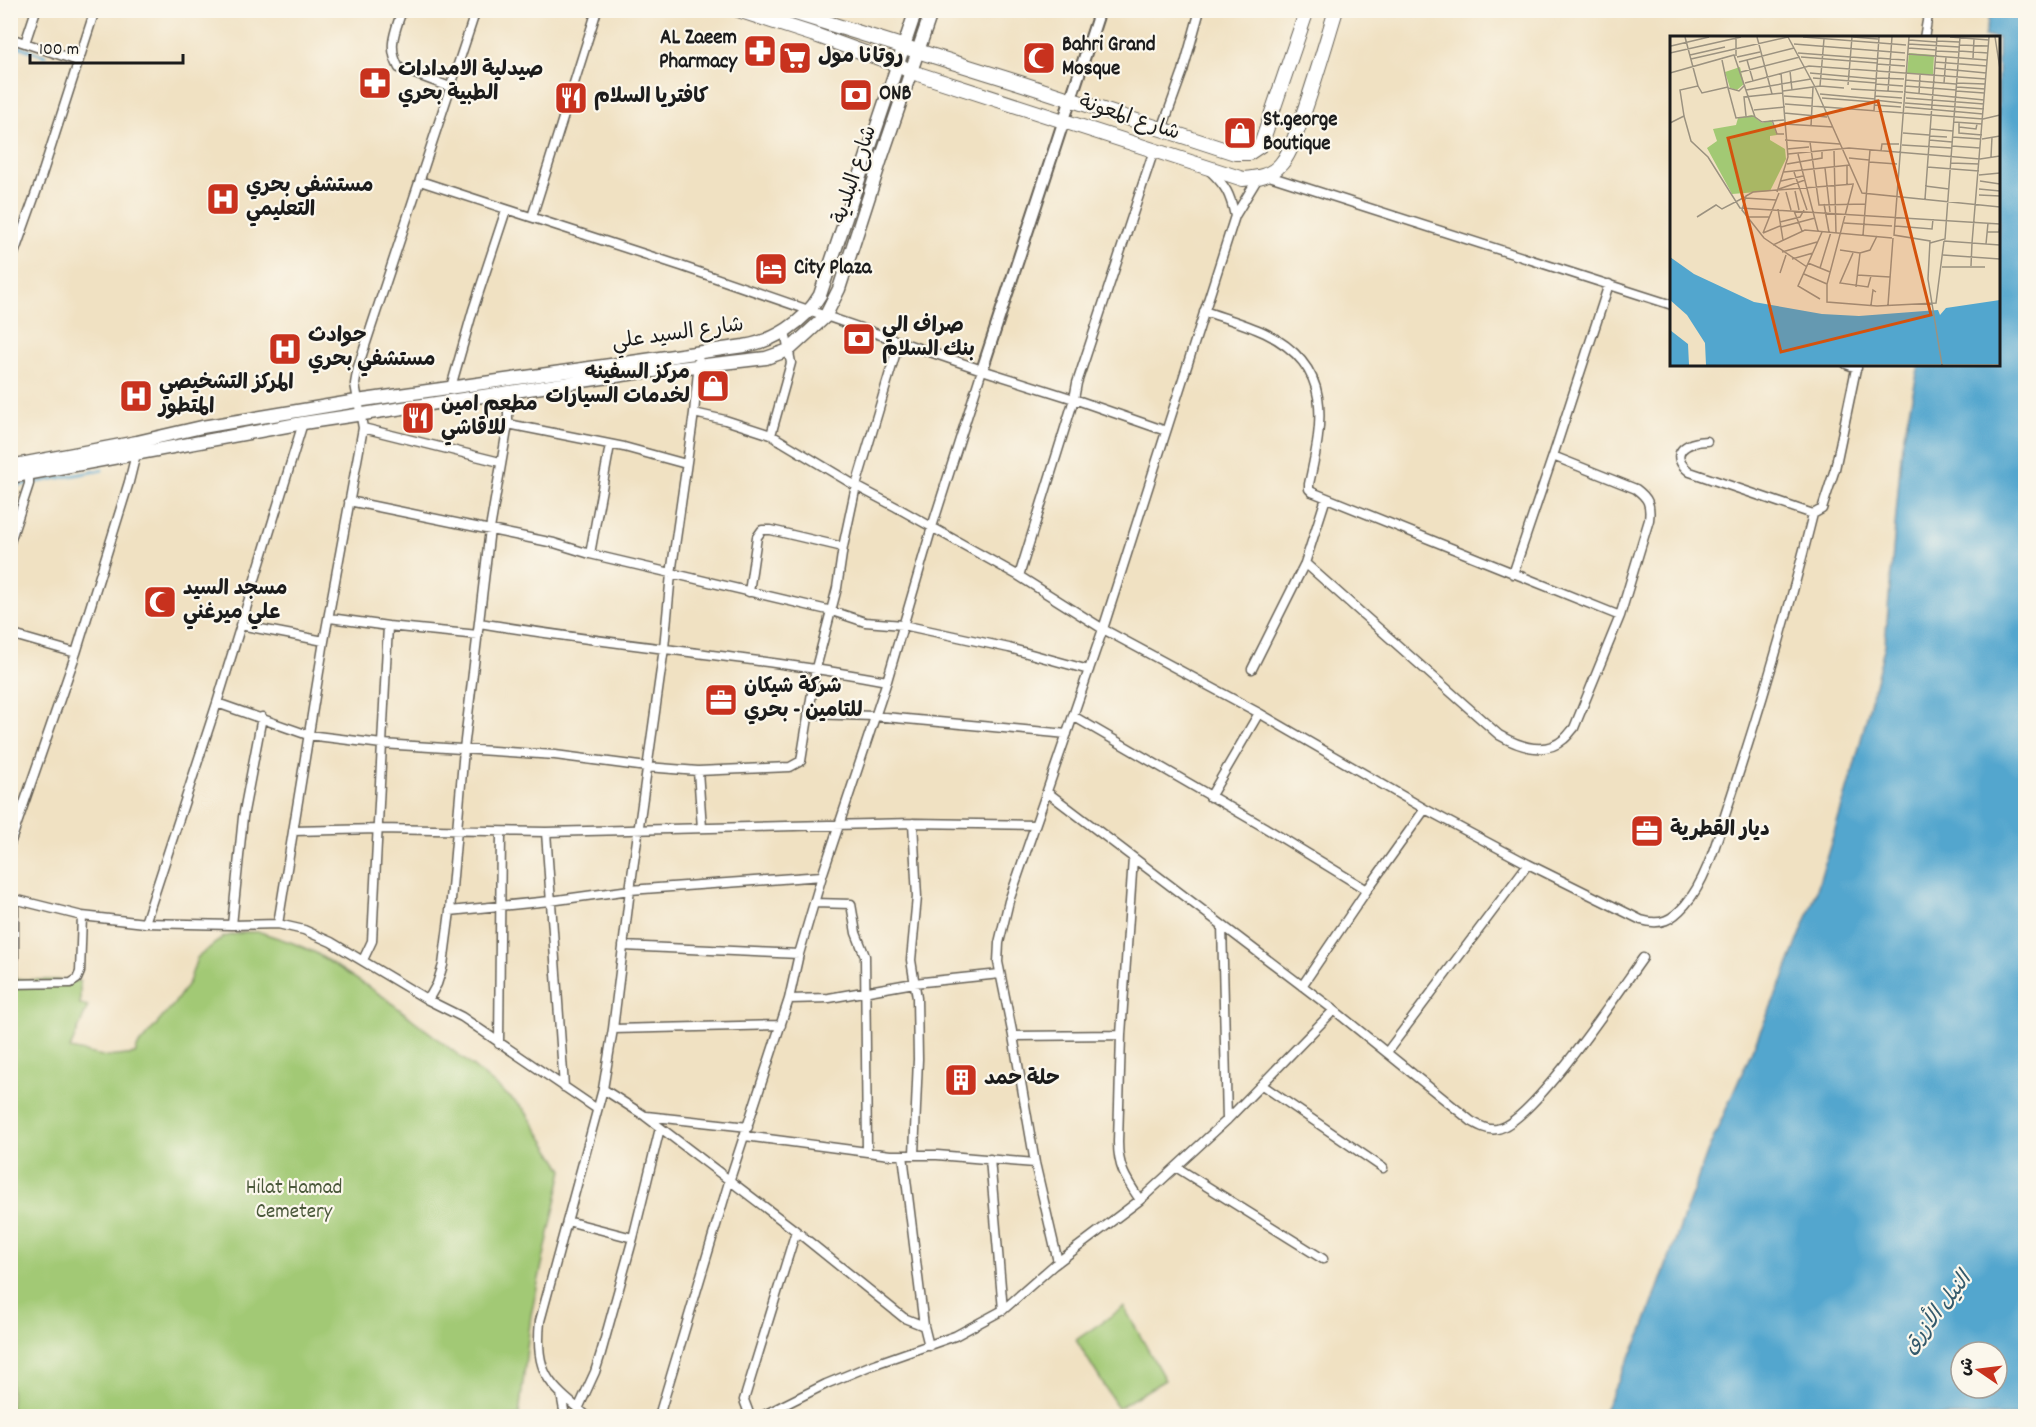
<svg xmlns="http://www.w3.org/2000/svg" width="2036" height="1427" viewBox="0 0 2036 1427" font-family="Dekko,'Playpen Sans Arabic',sans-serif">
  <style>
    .green { fill: #a2c974; stroke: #5f7248; stroke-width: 1.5 }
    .water { fill: #52a6ce; stroke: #376175; stroke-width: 1.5; fill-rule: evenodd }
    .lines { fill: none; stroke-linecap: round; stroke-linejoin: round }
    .stream { stroke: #52a6ce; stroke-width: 3 }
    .minor-casing { stroke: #666156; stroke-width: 11 }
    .tertiary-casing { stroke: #666156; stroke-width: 14 }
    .secondary-casing { stroke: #666156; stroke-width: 15 }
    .trunk-casing { stroke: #666156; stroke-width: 16 }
    .minor { stroke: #fff; stroke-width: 8 }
    .tertiary { stroke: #fff; stroke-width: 10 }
    .secondary { stroke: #fff; stroke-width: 12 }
    .trunk { stroke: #fff; stroke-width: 14 }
    .labels { text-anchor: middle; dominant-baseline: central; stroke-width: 4.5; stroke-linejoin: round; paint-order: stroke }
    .poi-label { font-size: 21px; font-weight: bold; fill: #1c1c1c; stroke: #fbf7ec; text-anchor: start }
    .street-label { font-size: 21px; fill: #1c1c1c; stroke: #fbf7ec }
    .park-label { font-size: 21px; fill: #4b593b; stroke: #fbf7ec }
    .water-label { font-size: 22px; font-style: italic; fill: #345a6c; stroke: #fbf7ec }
    .inset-road { fill: none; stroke: #9b9280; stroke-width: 1.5 }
    .view { fill: #d4530e; fill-opacity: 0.15; stroke: #d4530e; stroke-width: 3 }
    .inset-edge { fill: none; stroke: #1c1c1c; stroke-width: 3 }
  </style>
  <rect width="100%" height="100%" fill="#fbf7ec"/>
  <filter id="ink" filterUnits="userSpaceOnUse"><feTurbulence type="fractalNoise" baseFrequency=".0167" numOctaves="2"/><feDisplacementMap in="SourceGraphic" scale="12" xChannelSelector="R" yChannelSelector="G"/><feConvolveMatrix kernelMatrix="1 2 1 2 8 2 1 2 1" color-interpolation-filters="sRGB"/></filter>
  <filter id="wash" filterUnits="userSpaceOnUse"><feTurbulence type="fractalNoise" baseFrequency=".008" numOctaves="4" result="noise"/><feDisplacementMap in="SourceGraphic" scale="24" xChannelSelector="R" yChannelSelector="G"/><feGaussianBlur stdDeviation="1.35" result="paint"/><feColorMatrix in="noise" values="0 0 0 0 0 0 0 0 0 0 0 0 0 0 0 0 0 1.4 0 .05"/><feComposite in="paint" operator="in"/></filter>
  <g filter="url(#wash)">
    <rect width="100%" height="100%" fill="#f0e1c2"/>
    <path class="green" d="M245,932H260L293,943L316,953L384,997L466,1061L524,1109L563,1170L531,1315L519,1416H11V979L80,981V1004L88,1006L70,1049L107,1057L135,1054L138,1046L174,1004L189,982L197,958L223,937Z
      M1124,1307L1165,1380L1118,1408L1076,1340Z"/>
    <path class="water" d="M1991,11H2026L2025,1416H1601L1642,1332L1707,1153L1783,979L1814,899L1855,763L1885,645L1902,444L1919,365L1998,364V38L1984,37ZM1961,1352H1997V1388H1961Z"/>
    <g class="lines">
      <path class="stream" d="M10,43L45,56
        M10,487L102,470"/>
    </g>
  </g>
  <g filter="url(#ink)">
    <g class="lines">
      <g class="minor-casing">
        <path id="minor" d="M402,10C395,33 387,46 399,68L450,87
          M10,38L78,61
          M1924,38L1929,10
          M25,43L36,10
          M1162,129L1183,71L1200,10
          M1210,171C1226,186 1230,194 1235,216
          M1266,175L1672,305
          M420,181L681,266L982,370L1074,399L1166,431
          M532,217L597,10
          M10,265L39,184L95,10
          M1204,311C1224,318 1246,324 1265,333C1334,367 1323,421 1309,484V489L1312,492L1620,616
          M1846,364L1857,368
          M451,387L473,310L506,210
          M694,413L725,420L771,435L856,486L896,507L1019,576L1103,629L1259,713L1425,809L1528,864L1641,920C1661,926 1672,920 1685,905C1708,879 1719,832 1730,800C1761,706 1789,611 1813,514L1822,509L1835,469L1857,364
          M508,424L624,447L686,464
          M363,428L500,462
          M771,435L791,363L785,331
          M1707,441C1685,441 1667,455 1690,472L1813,514
          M349,501L554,543L590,554L832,611L865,622L903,625L1009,648L1089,670
          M10,542L29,484V474
          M590,554L610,445
          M1305,563L1499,735C1518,746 1545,756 1564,739C1568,736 1571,731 1574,728L1620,616L1649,520C1651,504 1648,498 1636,489L1553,456
          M1513,574L1553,456L1609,284
          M1019,576L1074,399L1077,383L1154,150
          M749,592L757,537L762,530H771L843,547
          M330,618L388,626L372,941L363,960
          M480,623C615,646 752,656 887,681
          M240,625L324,641
          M388,626L478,635
          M10,634L76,653
          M1252,669L1305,563L1326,498
          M217,703L308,735L382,744L555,755L647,767L698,771L790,767L801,761L816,668L837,588L843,547L856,486L899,342
          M808,714L874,716L1067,734
          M1073,716L1264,827L1367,890
          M698,771L702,828
          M1047,792L1334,1010L1471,1121C1478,1125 1488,1131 1497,1129C1532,1123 1619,991 1643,958
          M1210,797L1259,713
          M913,823L917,897L911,960L917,998L918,1059L914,1154
          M293,831L378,829L546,832L913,823L1035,825
          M546,832L564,1087
          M10,844L76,653L129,482L137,450
          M1133,858L1121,1035L1118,1142C1118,1168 1126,1179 1140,1200
          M10,898L82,916L145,923L232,925L278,924L304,930L331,942L428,1000L462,1017L597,1109
          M814,903L851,904L856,933L865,956L867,1151
          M450,911L550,901L630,890L822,876
          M145,923L217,703L303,423
          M278,924L324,641L363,428L355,384L358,367L476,10
          M232,925L243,817L262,717
          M1222,925L1227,1120
          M623,946L799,954
          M14,983V899
          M10,984L71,983L77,979L80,972L82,916
          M1302,986L1367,890L1425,809
          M789,999L829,998L914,983L1000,974
          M428,1000L437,984L443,965L450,911L464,749L490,529L508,424V394
          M613,1029L781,1025
          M1013,1036L1121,1035
          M499,1044L501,833
          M1387,1052L1528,864
          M1262,1085L1383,1168
          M603,1089L645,1116L796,1231L904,1318L924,1326
          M646,1116L748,1127
          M745,1136L890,1155H937L1035,1163
          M903,1155L924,1326L929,1346
          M990,1159L1003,1310
          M1176,1167L1323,1259
          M567,1221L633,1238
          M1058,1262L1035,1163L1013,1036L998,962L999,943L1009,901L1103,629L1235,216L1258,178
          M561,1394L565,1416
          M578,1409L595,1372L601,1353L633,1238L660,1128
          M587,1416C548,1384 535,1374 540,1321L603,1089L613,1029L630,890L664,648L671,574L694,413L699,361
          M659,1416L729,1182L789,999L799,954L822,876L887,681L932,527L982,370
          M750,1416L744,1400L796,1231
          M762,1416L826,1384L872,1365L955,1336L1003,1310L1054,1265L1140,1200L1227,1120L1334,1010"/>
      </g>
      <g class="tertiary-casing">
        <path id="tertiary" d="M982,370L1100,10"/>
      </g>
      <g class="secondary-casing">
        <path id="secondary" d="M10,466L137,442L202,427L357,401L744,346C774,341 804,323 820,295L916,10
          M10,477L303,423L636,373L766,358L789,350L825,317L839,289L881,159L932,10"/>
      </g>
      <g class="trunk-casing">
        <path id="trunk" d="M738,10L818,36L898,65L912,72L1243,179C1257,178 1271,176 1281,164C1290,154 1294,139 1299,126C1313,88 1324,49 1336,10
          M786,10L1020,83L1235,153H1249L1261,145L1307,10"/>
      </g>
      <use href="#minor" class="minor"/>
      <use href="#tertiary" class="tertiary"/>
      <use href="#secondary" class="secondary"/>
      <use href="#trunk" class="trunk"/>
    </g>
  </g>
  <defs>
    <g id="pharmacy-square" transform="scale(1.725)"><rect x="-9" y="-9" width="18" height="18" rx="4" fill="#c8321e" stroke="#fbf7ec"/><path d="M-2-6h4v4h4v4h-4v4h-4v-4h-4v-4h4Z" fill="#fff"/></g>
    <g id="supermarket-square" transform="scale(1.725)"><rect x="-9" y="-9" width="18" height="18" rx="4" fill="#c8321e" stroke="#fbf7ec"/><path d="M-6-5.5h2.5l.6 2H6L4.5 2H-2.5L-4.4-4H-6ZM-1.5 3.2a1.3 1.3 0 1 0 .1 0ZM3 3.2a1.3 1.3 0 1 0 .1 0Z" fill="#fff"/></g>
    <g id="mosque-square" transform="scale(1.725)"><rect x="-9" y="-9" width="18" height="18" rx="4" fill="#c8321e" stroke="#fbf7ec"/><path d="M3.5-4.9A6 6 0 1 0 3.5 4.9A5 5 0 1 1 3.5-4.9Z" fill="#fff"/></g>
    <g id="bank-square" transform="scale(1.725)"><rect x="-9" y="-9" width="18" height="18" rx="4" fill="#c8321e" stroke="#fbf7ec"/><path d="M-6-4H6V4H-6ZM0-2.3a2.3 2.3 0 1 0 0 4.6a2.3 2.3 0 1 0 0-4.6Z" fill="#fff"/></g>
    <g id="restaurant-square" transform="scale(1.725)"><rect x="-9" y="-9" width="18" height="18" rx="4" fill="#c8321e" stroke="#fbf7ec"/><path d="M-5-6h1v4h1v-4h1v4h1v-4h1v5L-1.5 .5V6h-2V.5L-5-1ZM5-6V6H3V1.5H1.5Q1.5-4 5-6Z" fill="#fff"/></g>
    <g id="shop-square" transform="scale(1.725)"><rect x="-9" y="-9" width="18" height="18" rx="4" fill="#c8321e" stroke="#fbf7ec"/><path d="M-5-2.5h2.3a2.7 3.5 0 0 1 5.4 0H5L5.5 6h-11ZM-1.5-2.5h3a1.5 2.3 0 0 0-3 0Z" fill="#fff"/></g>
    <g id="hospital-square" transform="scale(1.725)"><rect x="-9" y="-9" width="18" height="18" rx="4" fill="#c8321e" stroke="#fbf7ec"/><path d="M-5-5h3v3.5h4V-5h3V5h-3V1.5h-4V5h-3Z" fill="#fff"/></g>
    <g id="hotel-square" transform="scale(1.725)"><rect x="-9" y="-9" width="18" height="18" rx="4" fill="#c8321e" stroke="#fbf7ec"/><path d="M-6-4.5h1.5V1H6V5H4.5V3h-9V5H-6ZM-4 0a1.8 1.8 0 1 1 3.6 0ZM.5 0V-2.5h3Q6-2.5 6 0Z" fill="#fff"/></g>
    <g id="office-square" transform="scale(1.725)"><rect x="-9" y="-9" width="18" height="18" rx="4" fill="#c8321e" stroke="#fbf7ec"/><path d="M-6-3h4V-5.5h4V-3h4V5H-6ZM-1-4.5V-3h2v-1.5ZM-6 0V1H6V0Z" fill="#fff"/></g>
    <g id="building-square" transform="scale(1.725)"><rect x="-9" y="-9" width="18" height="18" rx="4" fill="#c8321e" stroke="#fbf7ec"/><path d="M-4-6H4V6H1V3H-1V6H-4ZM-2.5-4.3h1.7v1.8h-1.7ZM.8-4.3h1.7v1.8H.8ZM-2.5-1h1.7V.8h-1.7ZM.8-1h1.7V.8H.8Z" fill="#fff"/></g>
  </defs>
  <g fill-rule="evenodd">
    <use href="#pharmacy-square" x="760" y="51"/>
    <use href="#supermarket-square" x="795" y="58"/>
    <use href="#mosque-square" x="1039" y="58"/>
    <use href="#pharmacy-square" x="375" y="83"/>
    <use href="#bank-square" x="856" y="95"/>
    <use href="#restaurant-square" x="571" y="98"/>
    <use href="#shop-square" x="1240" y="133"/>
    <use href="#hospital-square" x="223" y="199"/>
    <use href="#hotel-square" x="771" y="269"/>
    <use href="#bank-square" x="859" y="339"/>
    <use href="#hospital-square" x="285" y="349"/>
    <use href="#shop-square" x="713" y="386"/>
    <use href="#hospital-square" x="136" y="396"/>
    <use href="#restaurant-square" x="418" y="418"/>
    <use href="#mosque-square" x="160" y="602"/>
    <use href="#office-square" x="721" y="700"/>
    <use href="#office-square" x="1647" y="831"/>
    <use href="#building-square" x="961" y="1080"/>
  </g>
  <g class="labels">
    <g class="poi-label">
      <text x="737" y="39" text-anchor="end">AL Zaeem<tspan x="737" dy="24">Pharmacy</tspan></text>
      <text x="1062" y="46">Bahri Grand<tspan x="1062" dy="24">Mosque</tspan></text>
      <text x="818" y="58">روتانا مول</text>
      <text x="398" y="71">صيدلية الامدادات<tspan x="398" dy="24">الطبية بحري</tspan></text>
      <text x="879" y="95">ONB</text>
      <text x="594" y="98">كافتريا السلام</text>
      <text x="1263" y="121">St.george<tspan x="1263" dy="24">Boutique</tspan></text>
      <text x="246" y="187">مستشفى بحري<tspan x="246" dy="24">التعليمي</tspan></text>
      <text x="794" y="269">City Plaza</text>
      <text x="882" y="327">صراف الي<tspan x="882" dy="24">بنك السلام</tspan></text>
      <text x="308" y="337">حوادث<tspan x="308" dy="24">مستشفي بحري</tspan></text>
      <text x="690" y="374" text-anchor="end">مركز السفينه<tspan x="690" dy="24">لخدمات السيارات</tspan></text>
      <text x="159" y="384">المركز التشخيصي<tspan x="159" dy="24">المتطور</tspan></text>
      <text x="441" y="406">مطعم امين<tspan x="441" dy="24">للاقاشي</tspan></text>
      <text x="183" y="590">مسجد السيد<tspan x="183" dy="24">علي ميرغني</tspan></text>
      <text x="744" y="688">شركة شيكان<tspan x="744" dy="24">للتامين - بحري</tspan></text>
      <text x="1670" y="831">ديار القطرية</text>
      <text x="984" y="1080">حلة حمد</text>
    </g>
    <g class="street-label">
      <text transform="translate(1129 119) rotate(18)">شارع المعونة</text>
      <text transform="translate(856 175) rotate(-72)">شارع البلدية</text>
      <text transform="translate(678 335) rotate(-8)">شارع السيد علي</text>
    </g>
    <g class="park-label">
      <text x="294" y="1189">Hilat Hamad<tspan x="294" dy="24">Cemetery</tspan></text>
    </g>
    <g class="water-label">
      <text transform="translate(1938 1314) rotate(-52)">النيل الأزرق</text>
    </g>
  </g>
  <g transform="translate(1670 36)">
    <rect width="330" height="330" fill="#f0e1c2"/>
    <path d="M239,17L264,19L263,39L237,37ZM70,31L74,48L67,54L60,52L55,36ZM82,79L92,87L101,84L107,99L100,100V104L115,113L116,123L100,155L62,158L37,112L47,105L43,93L66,89L68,82Z" fill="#a2c974"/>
    <path d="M0,221L24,238L84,266L152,278L189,280L268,274L270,279L276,272L330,264V328L36,329L35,307L17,279L0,264ZM0,294L18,308L19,329H0Z" fill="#52a6ce"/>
    <path class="inset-road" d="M87,1L102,58M118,1L145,51L192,157L330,171M133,1L236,9M183,1L208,3M239,1L224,199L260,205L258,243L272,329M280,1L319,4M325,1L330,33M239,4L266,6M267,5L289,6M124,8L235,17M238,8L289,11M289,9L318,10M1,10L39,1M238,12L266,14M266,15L288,16M289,15L318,17M0,17L71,1M128,17L207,23M238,18L317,24M20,19L55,11M66,20V1M67,21L90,16M131,21L207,27M207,22L235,24M303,22L304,3M21,23L118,1M52,24L58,52L69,55L75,49M77,24L83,45M69,26L124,12M265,26L317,30M207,28L235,30M264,32L316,37M120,35L122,54M71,36L130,21M0,37L64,19L85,81L92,86L114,84M140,37L206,43M143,42L206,47M206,42L234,43M235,44L286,48M75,47L139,30L316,43M274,47L276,21M286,47L315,48M206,48L233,50M178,49L182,1M28,50L32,57L58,51M150,50L174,52M235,50L286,54M287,51L315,53M58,52L66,82L84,80M181,53L233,56M76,54L141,43M113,55L150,50L154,3M218,55L222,1M286,55L314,57M234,56L314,64M150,58L205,63M249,58L250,39M114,60L142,62M205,60L232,62M152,62L204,66M236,62L314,68M204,64L232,67M235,67L314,73M115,68L313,83L330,79M204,69L231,71M235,71L313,78M84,74L115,71M204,75L209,1M114,77L157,81M14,80L21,105L38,121L70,172L330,188M76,80L74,61L113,57M102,84L107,98H114M284,86L312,88M0,87L14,80L10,54L28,50L15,1M289,87V97L312,99M114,88L163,91M141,90L143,51M289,91L306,93L307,88M260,93L283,95M233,97L259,99M259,100L277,101M282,101L311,103M312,103L330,100M115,104L170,108M259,104L282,106M140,106L149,169L196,168M232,109L282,112M282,110L310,112M117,113L139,111M164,115L166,197M211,115L212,108H229M118,118L179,112L310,123L330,120M128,118L148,195M321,121L322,101M179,122L199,124M199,126L227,128M281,127L309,128M117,128L152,122V116M177,130V149M257,131L309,135M155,132L160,176M114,136L180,129M124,136L137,174M309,139L330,137M111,145L133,140M310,145L330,148M183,149L157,248V266L207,270L266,267L274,205M255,150L279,153M109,153L135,144M309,153L330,155M125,155L129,174M107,156L118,121L111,37M116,156L121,174M309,159L330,160M75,162L106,164M255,163L267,1M154,168L159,196M108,173L113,204M124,175L132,195M27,181L46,169L52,173L75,161M78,181H99M110,186L130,181L134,174M174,187L222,190M225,190L262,193L263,183M111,191L145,182M317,196H329L330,189M93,197L109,157M93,197L110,190M193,199L200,114M274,205L302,207L319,1M260,207L275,203L290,1M316,208L318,187M103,209L135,194L222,202M170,214L190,217L200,214L207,200M112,216L147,206M183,217L170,247L198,251L201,240M273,219L330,223M122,223L143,217M138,227L160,236M301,230L302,207L330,209M137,231L94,202L72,174L76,160L83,156L184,148M272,231H315M150,232L161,196M110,237L116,219M134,238L157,248M187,239L220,241M186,251L190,217M150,263L128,250L152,196M201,269L203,254L206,256M218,269L223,202"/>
    <path class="view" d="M208,65L261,279L111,316L58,102Z"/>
    <rect width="330" height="330" class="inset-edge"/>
  </g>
  <rect width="2036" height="1427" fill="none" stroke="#fbf7ec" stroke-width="36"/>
  <g transform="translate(1979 1370) rotate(284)"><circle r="28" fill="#fbf7ec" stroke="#a29f99" stroke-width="1.5"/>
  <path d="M0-4.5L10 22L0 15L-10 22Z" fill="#c8321e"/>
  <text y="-9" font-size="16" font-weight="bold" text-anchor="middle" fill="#1c1c1c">ش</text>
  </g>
  <path d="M30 54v9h153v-9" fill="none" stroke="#1c1c1c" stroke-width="3"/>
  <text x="39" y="54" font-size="18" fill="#1c1c1c" stroke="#fbf7ec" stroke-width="4.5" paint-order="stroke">100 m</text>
</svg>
